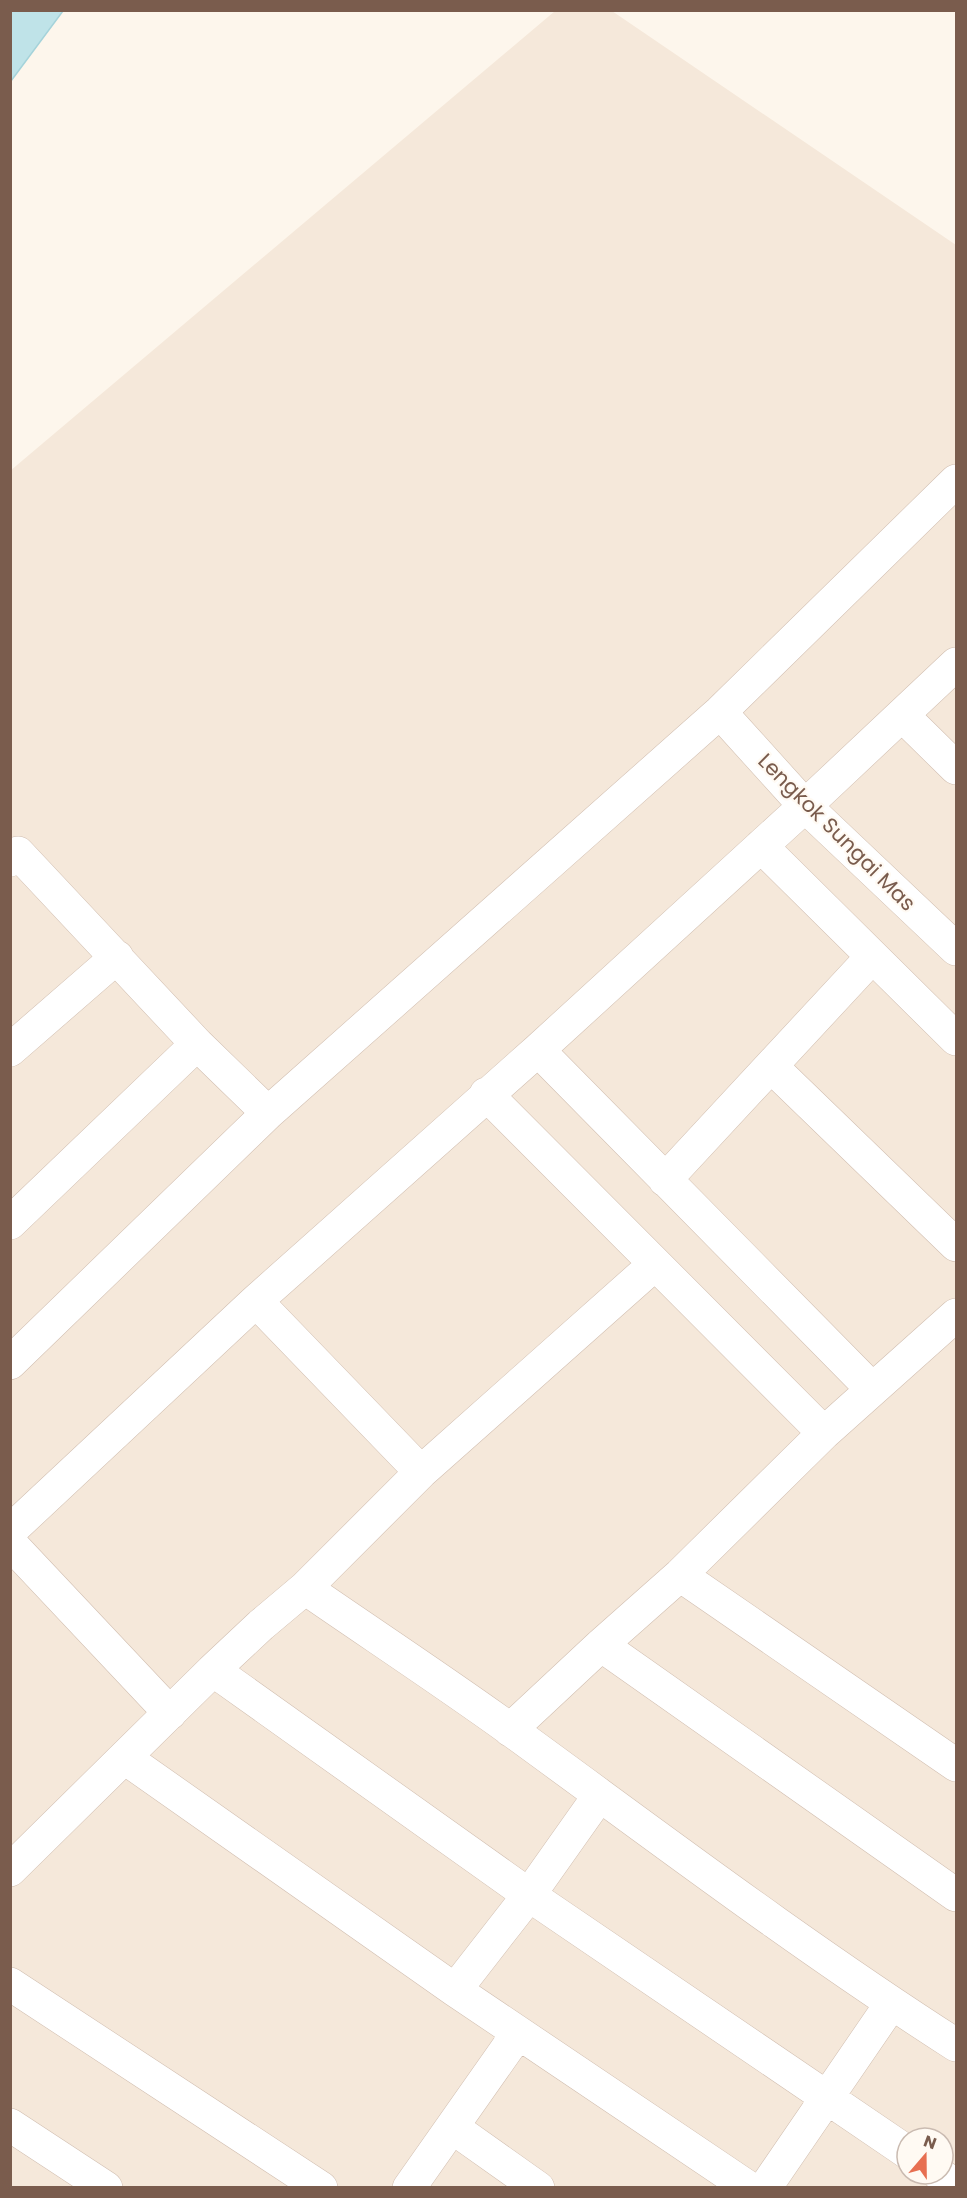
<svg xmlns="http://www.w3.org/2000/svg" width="967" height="2198" viewBox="0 0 967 2198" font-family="Poppins,sans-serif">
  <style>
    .residential { fill: #f5e8da; fill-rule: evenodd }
    .water { fill: #bfe3e8; stroke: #a5d3da; stroke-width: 1.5 }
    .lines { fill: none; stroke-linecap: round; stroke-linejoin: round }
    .minor-casing { stroke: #d1beb0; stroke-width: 34 }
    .minor { stroke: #fff; stroke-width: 33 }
    .labels { text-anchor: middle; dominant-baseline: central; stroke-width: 4.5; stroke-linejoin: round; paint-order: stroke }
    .street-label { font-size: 21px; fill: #7a5c4d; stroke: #fffaf3 }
  </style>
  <rect width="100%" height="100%" fill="#fdf6ec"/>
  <path class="residential" d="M555,11H612L956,245V2187H11L10,471ZM907,2138H943V2174H907Z"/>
  <path class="water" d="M11,10L63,11L11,81L10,11Z"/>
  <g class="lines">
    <g class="minor-casing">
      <path id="minor" d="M720,712L805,806L956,949
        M902,715L956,768
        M761,846L956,1039
        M10,860L18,853L197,1044L268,1113
        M10,1050L117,957
        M538,1050L872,1389
        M772,1067L956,1245
        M486,1094L824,1433
        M665,1180L872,957
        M10,1223L197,1044
        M256,1301L421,1472
        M10,1363L268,1113L720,712L956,481
        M10,1531L256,1301L538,1050L805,806L956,664
        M10,1543L170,1713
        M680,1575L956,1765
        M305,1588C373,1635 443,1681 511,1730C658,1837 803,1947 956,2045
        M601,1645L956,1895
        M213,1670L529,1895L907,2152
        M510,1730L601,1645L680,1575L824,1433L956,1315
        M125,1758L455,1990L749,2188
        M10,1870L213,1670L261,1625L305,1588L421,1472L655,1264
        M10,1984L321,2188
        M455,1990L529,1895L599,1796
        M10,2125L106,2188
        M452,2127L538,2188
        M939,2174L956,2186
        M409,2188L518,2033
        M765,2188L891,2004"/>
    </g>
    <use href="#minor" class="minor"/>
  </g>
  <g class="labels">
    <g class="street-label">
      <text transform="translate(837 832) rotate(45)">Lengkok Sungai Mas</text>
    </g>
  </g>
  <rect width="967" height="2198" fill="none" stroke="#7a5c4d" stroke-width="24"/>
  <g transform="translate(925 2156) rotate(20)"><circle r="28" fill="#fffaf3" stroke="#cabbb1" stroke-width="1.5"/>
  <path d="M0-4.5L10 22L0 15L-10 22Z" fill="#e76f51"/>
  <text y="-9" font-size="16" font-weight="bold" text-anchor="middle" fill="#7a5c4d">N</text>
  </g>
</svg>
